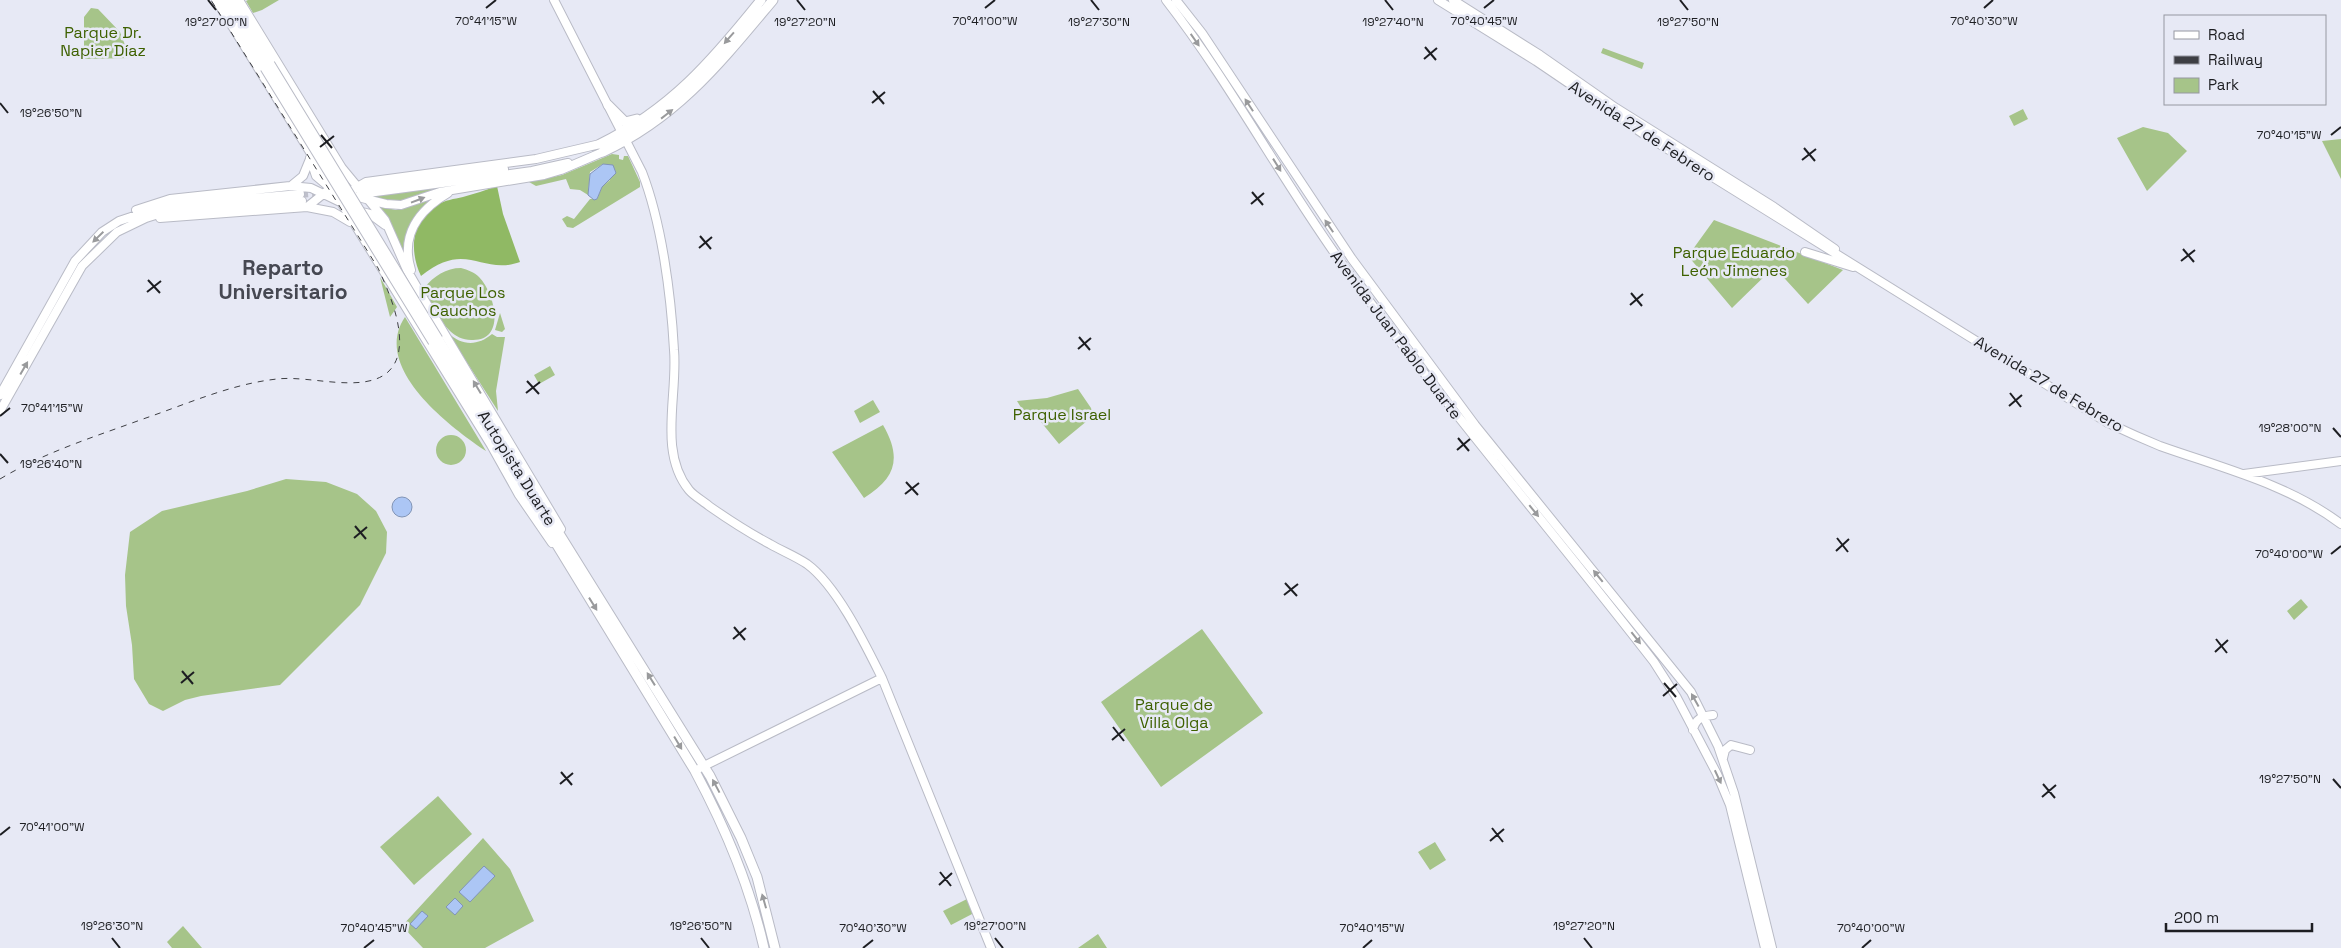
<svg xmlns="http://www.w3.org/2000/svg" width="2341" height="948" viewBox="0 0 2341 948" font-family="'Space Grotesk',sans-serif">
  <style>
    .green { fill: #a6c489 }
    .forest { fill: #90b964 }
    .water { fill: #acc6f5; stroke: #8194b6 }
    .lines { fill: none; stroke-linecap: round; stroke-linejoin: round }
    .major-tunnel { stroke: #bfc0cb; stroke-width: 8; stroke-dasharray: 8 4; stroke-linecap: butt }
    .major-casing { stroke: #b9bbc6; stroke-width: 10 }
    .highway-casing { stroke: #b9bbc6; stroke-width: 11 }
    .major { stroke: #fff; stroke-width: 8 }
    .highway { stroke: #fff; stroke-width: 9 }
    .rail { stroke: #3e3f44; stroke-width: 1; stroke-dasharray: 6 6; stroke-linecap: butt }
    .highway-bridge-casing { stroke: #b9bbc6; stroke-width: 11; stroke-linecap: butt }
    .highway-bridge { stroke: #fff; stroke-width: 9 }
    .oneway { fill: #999a9c }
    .ticks { fill: none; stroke: #1d1e22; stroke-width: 2 }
    .labels { text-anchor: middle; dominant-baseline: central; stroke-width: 5; stroke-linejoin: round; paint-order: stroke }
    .park-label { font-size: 16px; fill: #3e6100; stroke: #e7e9f5 }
    .street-label { font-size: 16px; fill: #1d1e22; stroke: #e7e9f5 }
    .district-label { font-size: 21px; font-weight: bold; fill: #464852; stroke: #e7e9f5 }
    .ticks-label { font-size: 12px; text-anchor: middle; fill: #1d1e22; stroke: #e7e9f5; stroke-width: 5; stroke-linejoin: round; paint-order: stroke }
  </style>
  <rect width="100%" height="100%" fill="#e7e9f5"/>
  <path class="green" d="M248,0H279L262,10L253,13L246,1Z
    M91,8L98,9L120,32L130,58L84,59V17Z
    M1603,48L1644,63L1642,69L1601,53Z
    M2023,109L2028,119L2014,126L2009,116Z
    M2143,127L2168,133L2187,151L2147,191L2117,138Z
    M2341,139V179L2322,141Z
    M612,154L619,155V159L623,160L624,156H628L640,182V187L573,228L567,227L562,219L567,216L574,219L590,199H597L602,187L610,180L608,165L603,164L590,172L588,195L580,190L570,189L566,179L536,186L529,182L562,175Z
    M443,187L398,203L390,202L369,196Z
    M437,196C413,212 403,231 405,260L377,206L396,210Z
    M1714,220L1843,270L1808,304L1774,267L1732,308L1688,256Z
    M461,268C468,270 474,272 479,277C495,293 507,342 471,340C463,340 455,336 450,331C438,320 431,302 424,288C434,276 446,268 461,268Z
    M380,277L397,307L390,317Z
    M500,313L505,329L502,332L495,330Z
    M405,317L486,451C449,426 371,367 405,317Z
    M448,333C462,346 478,346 492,334L497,337H505L496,391L498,411Z
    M550,366L555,375L539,384L534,375Z
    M1078,389L1091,408L1093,416L1059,444L1041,422L1025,414L1017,401L1047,398Z
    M873,400L880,412L860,423L854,411Z
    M883,425C902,458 896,478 864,498L832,452Z
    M436 450a15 15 0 1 1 30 0a15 15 0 1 1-30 0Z
    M286,479L326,482L357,494L376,511L387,532L386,553L360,605L280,685L201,696L185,700L163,711L149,704L134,679L132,645L126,606L125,575L130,532L162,511L247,491Z
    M2301,599L2308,607L2294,620L2287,611Z
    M1202,629L1263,713L1161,787L1101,702Z
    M438,796L472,834L414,885L380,847Z
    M483,838L510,869L534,921L485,948H423L402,926Z
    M1435,842L1446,860L1430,870L1418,852Z
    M967,899L974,913L951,925L943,911Z
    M183,926L202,948H172L167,942Z
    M1098,934L1107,948H1078Z"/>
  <path class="forest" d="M497,186L503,214L520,262C481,276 467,239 421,276C409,251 411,220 437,205C445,200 454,199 463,197C474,194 486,190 497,186Z"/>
  <path class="water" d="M603,164L613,165L616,173L602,187L597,199L594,200L588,195L590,174Z
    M392 507a10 10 0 1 1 20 0a10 10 0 1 1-20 0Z
    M484,866L495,876L470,902L459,892Z
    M455,898L463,906L455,915L446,907Z
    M422,911L428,916L416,929L410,924Z"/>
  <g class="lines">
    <path class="major-tunnel" d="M300,194L321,192"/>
    <g class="major-casing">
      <path id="major" d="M216,0L491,445L519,495L552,543
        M239,0L342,168L385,220L407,270L422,296L561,529
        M554,0L642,172C662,224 671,295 674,350C678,395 658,452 689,490C694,496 703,501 709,506C729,520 749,533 770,544C782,551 795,556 807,564C837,586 865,644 882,678L991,948
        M1166,0C1231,84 1281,179 1343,265C1441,401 1551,529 1654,662L1677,698L1717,774L1730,805L1765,948
        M1176,0L1202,33L1352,259L1475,425L1691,692L1718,746L1734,793L1772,948
        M1438,0L1536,61L1645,135L2108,423C2125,431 2143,439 2160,446C2222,468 2288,484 2341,524
        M1453,0L1540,55L1616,108L1774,207L1835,249
        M310,158L316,176L329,187
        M292,185L303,176L310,159
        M367,187L504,169
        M354,189L366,182L536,159L600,144
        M368,193L532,171L568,163
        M346,194L386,204L401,205L440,192L544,175L561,170L603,152
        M307,207L327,191
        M136,210L170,199L290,186L311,188L338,201
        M358,211L370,214L385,225
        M160,218L307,207L333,212L350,222
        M1805,252L1853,267
        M411,270C400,235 419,210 448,193
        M0,395L75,261L102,232L119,221L164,206L300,194
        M0,411L82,266L117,232L146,218L165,212L302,201
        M2244,474L2341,461
        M1693,730C1695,719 1702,716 1713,715
        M1723,758L1725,750L1731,745L1750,750
        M700,768L882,678"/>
    </g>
    <g class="highway-casing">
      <path id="highway" d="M223,0L265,68
        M232,0L270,64
        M608,105L625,122L637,119
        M600,144C671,109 712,61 761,0
        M603,152C678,117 721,62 773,0
        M438,339L710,776L741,838L757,877L775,948
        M433,342L695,771C725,827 750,886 764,948"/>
    </g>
    <use href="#major" class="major"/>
    <use href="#highway" class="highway"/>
    <path class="rail" d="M0,479C45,452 94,437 143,419C187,404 231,384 277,379C310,375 363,394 388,372C414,348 390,294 378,268L211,0"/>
    <g class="highway-bridge-casing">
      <path id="highway-bridge" d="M270,64L438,339
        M265,68L433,342"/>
    </g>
    <use href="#highway-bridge" class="highway-bridge"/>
  </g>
  <defs><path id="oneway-solid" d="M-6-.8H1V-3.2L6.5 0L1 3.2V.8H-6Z" transform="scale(1.25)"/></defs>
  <g class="oneway">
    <use href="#oneway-solid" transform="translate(729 38) rotate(131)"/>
    <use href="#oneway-solid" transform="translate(1195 40) rotate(55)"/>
    <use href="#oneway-solid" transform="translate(1249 105) rotate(-123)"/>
    <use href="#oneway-solid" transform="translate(667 114) rotate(-38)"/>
    <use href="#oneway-solid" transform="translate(1277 165) rotate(58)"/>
    <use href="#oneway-solid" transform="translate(418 200) rotate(-21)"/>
    <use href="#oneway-solid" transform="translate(1329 226) rotate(-124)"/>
    <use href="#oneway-solid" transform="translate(98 237) rotate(136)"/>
    <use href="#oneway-solid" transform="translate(24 368) rotate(-60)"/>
    <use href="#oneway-solid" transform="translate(477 387) rotate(-121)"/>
    <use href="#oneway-solid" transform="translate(1534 511) rotate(51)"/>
    <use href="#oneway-solid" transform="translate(1598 576) rotate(-129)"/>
    <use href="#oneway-solid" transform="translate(593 604) rotate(58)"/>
    <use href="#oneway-solid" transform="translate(1636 638) rotate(52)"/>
    <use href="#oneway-solid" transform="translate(651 679) rotate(-122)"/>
    <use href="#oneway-solid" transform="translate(1695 700) rotate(-119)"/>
    <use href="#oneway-solid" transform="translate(678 743) rotate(59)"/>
    <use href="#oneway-solid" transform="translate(1718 777) rotate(65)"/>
    <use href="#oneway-solid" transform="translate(716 786) rotate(-118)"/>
    <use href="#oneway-solid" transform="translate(764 901) rotate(-106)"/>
  </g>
  <path class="ticks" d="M208,0L216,10M797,0L805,10M1091,0L1099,10M1385,0L1393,10M1680,0L1688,10M486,8L496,0M985,8L995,0M1484,8L1494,0M1984,8L1993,0M1425,47L1436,60M1424,59L1437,48M873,91L884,104M0,103L8,113M872,103L885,92M321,135L332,148M2331,135L2341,127M320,147L334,136M1804,148L1815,161M1802,160L1816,149M1252,192L1263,205M1251,204L1264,193M700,236L711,249M699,248L712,237M2183,249L2194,262M2181,261L2195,250M148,280L160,293M147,292L161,281M1631,293L1642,306M1630,305L1643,294M1079,337L1090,350M1078,349L1091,338M527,381L539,394M526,393L540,382M2010,393L2021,407M2009,406L2022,395M0,416L10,408M2333,428L2341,437M1458,438L1469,451M1457,450L1470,439M0,454L8,463M906,482L918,495M905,494L919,483M355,526L366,539M354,538L367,527M1837,538L1848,552M1836,551L1849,539M2331,554L2341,546M1285,583L1297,596M1284,595L1298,584M734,627L745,640M733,639L746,628M2216,639L2227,653M2215,652L2228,640M182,671L193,684M181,683L194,672M1664,683L1676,697M1663,696L1677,684M1113,727L1124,741M1112,740L1125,729M561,772L572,785M2333,779L2341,788M560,784L573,773M2043,784L2055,798M2042,797L2056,785M1492,828L1503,842M0,835L10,827M1490,841L1504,829M940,872L951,886M939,885L952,873M112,938L120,948M701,938L709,948M995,938L1003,948M1584,938L1592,948M364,948L374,940M863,948L873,940M1363,948L1372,940M1862,948L1871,940"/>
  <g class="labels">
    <g class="park-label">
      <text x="103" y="32">Parque Dr.<tspan x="103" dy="18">Napier Díaz</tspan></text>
      <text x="1734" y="252">Parque Eduardo<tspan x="1734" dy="18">León Jimenes</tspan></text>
      <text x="463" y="292">Parque Los<tspan x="463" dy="18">Cauchos</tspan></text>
      <text x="1062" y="414">Parque Israel</text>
      <text x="1174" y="704">Parque de<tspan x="1174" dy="18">Villa Olga</tspan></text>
    </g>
    <g class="street-label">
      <text transform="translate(1642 131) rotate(33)">Avenida 27 de Febrero</text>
      <text transform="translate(1396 335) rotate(53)">Avenida Juan Pablo Duarte</text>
      <text transform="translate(2049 384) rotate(31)">Avenida 27 de Febrero</text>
      <text transform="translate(517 468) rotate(58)">Autopista Duarte</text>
    </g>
    <g class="district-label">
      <text x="283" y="267">Reparto<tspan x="283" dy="24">Universitario</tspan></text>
    </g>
  </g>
  <g class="ticks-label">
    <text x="486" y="25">70°41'15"W</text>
    <text x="985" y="25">70°41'00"W</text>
    <text x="1484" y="25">70°40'45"W</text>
    <text x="1984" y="25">70°40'30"W</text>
    <text x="216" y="26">19°27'00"N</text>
    <text x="805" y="26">19°27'20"N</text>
    <text x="1099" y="26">19°27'30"N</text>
    <text x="1393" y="26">19°27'40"N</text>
    <text x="1688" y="26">19°27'50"N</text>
    <text x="51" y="117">19°26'50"N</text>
    <text x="2289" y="139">70°40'15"W</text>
    <text x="52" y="412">70°41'15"W</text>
    <text x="2290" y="432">19°28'00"N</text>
    <text x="51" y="468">19°26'40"N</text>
    <text x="2289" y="558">70°40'00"W</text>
    <text x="2290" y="783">19°27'50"N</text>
    <text x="52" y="831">70°41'00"W</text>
    <text x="112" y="930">19°26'30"N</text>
    <text x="701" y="930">19°26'50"N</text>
    <text x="995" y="930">19°27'00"N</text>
    <text x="1584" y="930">19°27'20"N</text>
    <text x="374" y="932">70°40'45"W</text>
    <text x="873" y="932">70°40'30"W</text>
    <text x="1372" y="932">70°40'15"W</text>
    <text x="1871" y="932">70°40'00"W</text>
  </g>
  <rect x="2164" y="15" width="162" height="90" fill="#e7e9f5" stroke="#9698a1"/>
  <rect x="2174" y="31" width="25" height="8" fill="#ffffff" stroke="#9698a1"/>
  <text x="2208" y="40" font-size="15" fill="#1d1e22">Road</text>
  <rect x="2174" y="56" width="25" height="8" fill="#3e3f44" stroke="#9698a1"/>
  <text x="2208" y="65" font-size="15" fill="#1d1e22">Railway</text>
  <rect x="2174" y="78" width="25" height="15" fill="#a6c489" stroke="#9698a1"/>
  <text x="2208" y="90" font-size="15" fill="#1d1e22">Park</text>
  <path d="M2166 923v8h146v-8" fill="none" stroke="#1d1e22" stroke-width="2.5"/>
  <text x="2174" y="923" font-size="15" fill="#1d1e22" stroke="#e7e9f5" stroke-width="4" paint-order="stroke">200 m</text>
</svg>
